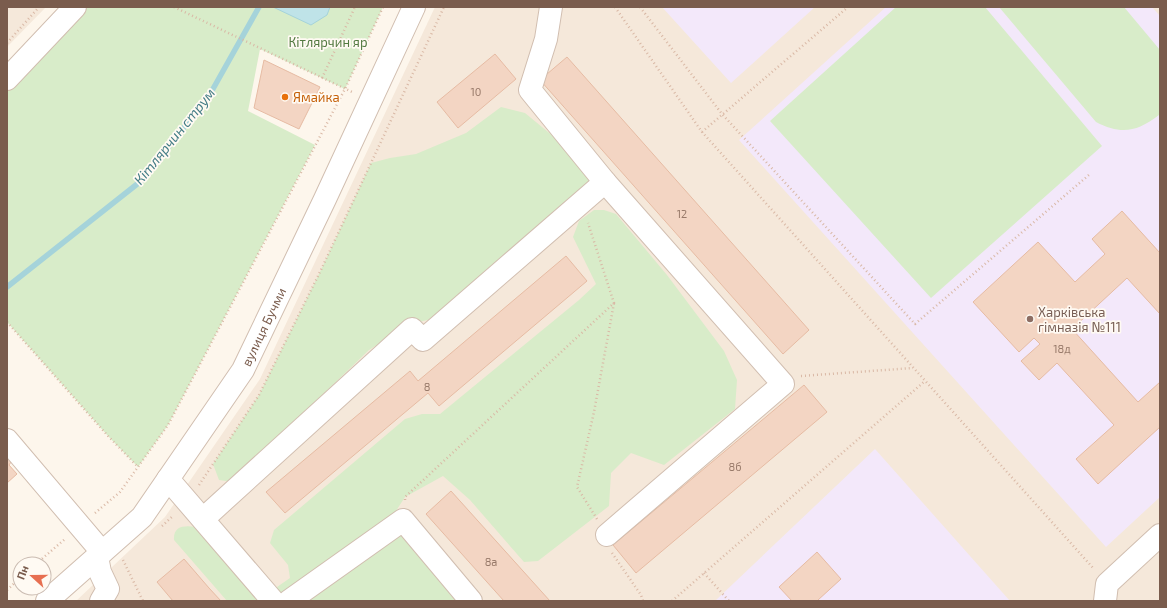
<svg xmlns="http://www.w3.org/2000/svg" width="1167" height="608" viewBox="0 0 1167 608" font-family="'Exo 2',sans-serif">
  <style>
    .residential { fill: #f5e8da }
    .education { fill: #f3e8fa }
    .green { fill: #d8ecc9 }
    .water { fill: #bfe3e8; stroke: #a5d3da }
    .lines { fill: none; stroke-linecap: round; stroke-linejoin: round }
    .stream { stroke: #a5d3da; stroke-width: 5.5 }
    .building { fill: #f3d5c3; stroke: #e6bba3 }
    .minor-casing { stroke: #d1beb0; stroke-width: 24 }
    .path { stroke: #d9b8a5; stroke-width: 2.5; stroke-dasharray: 1 3; stroke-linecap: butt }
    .minor { stroke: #fff; stroke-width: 22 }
    .food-dot { fill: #e8710a; stroke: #fffaf3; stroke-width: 1.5 }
    .education-dot { fill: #8d6e63; stroke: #fffaf3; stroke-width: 1.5 }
    .labels { text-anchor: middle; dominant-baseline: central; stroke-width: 3.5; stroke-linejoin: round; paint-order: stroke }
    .number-label { font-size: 11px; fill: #987a6a }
    .park-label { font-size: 13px; fill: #537a41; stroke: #fffaf3 }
    .food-label { font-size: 13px; fill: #c56008; stroke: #fffaf3; text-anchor: start }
    .education-label { font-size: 13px; fill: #785e54; stroke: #fffaf3; text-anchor: start }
    .street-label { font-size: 13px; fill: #7a5c4d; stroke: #fffaf3 }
    .water-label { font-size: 14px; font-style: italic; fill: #437c86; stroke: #fffaf3 }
  </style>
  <rect width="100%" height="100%" fill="#fdf6ec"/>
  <path class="residential" d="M7,7H46L7,47Z
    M435,7H1160V601H76L165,517L260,379Z"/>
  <path class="education" d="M662,7H815L731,83Z
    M886,7H1152L1160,16V497L1106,547L739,140Z
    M875,449L1010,601H715Z"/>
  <path class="green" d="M74,7H383L345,89L260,49L248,111L315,145L168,425L138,467L108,436L7,322V77Z
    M896,7H985L1102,146L931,298L770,121Z
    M999,7H1124L1160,50L1159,115C1137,132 1121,135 1096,122Z
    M501,107L525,113L559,141L589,178L586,191L431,319L408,325L369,350L232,482L219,480L213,464L259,395L320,272L371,163L390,158L416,154L466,133Z
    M594,210H604L616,214L667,275L724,351L737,380L735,409L664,465L631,453L611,473L609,506L538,561L524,562L470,500L443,476L405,497L394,514L460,601H227L174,540C173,526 184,525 196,527L259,591L277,587L290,578L288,565L270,543L274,530L405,419L422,414H440L579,300L596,284L573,237L579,221Z"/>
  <path class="water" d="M273,7H330L327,15L311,25Z"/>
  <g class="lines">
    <path class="stream" d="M7,287L141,181L209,96L259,7"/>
  </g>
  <path class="building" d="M495,54L516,79L458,128L437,102Z
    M567,57L809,330L783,354L540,80Z
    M264,60L320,87L299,129L254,108Z
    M1122,211L1160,253V314L1127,278L1072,329L1138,402L1160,382V427L1098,484L1076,459L1114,425L1057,363L1039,380L1021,361L1040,344L1034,338L1019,352L973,302L1038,242L1075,282L1105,254L1092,239Z
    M566,256L587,281L439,406L428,393L285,513L266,492L410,371L418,381Z
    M804,385L827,412L636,573L613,545Z
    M7,453L13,459L9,465L17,474L7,483Z
    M451,491L550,601H504L426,514Z
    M817,552L841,579L818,600L819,601H792L779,587Z
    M184,559L209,588L221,601H173L157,582Z"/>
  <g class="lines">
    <g class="minor-casing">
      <g id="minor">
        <path d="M551,7L546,39L530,90L605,182L783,384L607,535"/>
        <path d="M7,79L75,7"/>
        <path d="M7,440L102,552"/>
        <path d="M168,479L273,601"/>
        <path d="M203,519L412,329L423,340L605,182"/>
        <path d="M97,557L100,572L108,589L101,601"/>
        <path id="s1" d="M47,601L142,517L243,370L325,199L414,7"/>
        <path d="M289,601L403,520L471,601"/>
        <path d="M1105,601L1107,584L1160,535"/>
      </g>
    </g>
    <path class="path" d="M174,7L352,92
      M615,7L702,132L1094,569
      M640,7L722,114L915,324L1090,174
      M7,43L39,7
      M322,78L355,7
      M702,132L848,7
      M7,322L108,436L138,467
      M801,376L913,368
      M199,485L259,395L320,272L444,7
      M405,500V497L614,303L588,223
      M95,513L120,492L168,425L345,89L383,7
      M597,519L577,487L594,412L614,303
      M162,526L173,516
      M612,553L641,595L643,601
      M123,560L143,601
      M36,564L65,539
      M704,573L729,601
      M7,590L20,578
      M672,601L925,381"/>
    <use href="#minor" class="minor"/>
  </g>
  <circle class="food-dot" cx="285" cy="97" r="4"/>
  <circle class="education-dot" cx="1030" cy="319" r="4"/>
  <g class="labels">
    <g class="number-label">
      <text x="476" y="91">10</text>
      <text x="682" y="213">12</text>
      <text x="1062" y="348">18д</text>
      <text x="427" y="386">8</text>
      <text x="735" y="466">8б</text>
      <text x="491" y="561">8а</text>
    </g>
    <g class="park-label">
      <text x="328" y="42">Кітлярчин яр</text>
    </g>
    <g class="food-label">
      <text x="293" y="97">Ямайка</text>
    </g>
    <g class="education-label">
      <text x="1038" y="312">Харківська<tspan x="1038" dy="15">гімназія №111</tspan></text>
    </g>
    <g class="street-label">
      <text stroke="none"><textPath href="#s1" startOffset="353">вулиця Бучми</textPath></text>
    </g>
    <g class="water-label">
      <text transform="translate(174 136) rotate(-51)">Кітлярчин струм</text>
    </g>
  </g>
  <rect width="1167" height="608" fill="none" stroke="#7a5c4d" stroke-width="16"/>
  <g transform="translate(32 576) rotate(291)"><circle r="19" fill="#fffaf3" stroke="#cabbb1"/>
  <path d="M0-3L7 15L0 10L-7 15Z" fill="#e76f51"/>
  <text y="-6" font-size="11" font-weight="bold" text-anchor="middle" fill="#7a5c4d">Пн</text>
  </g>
</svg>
